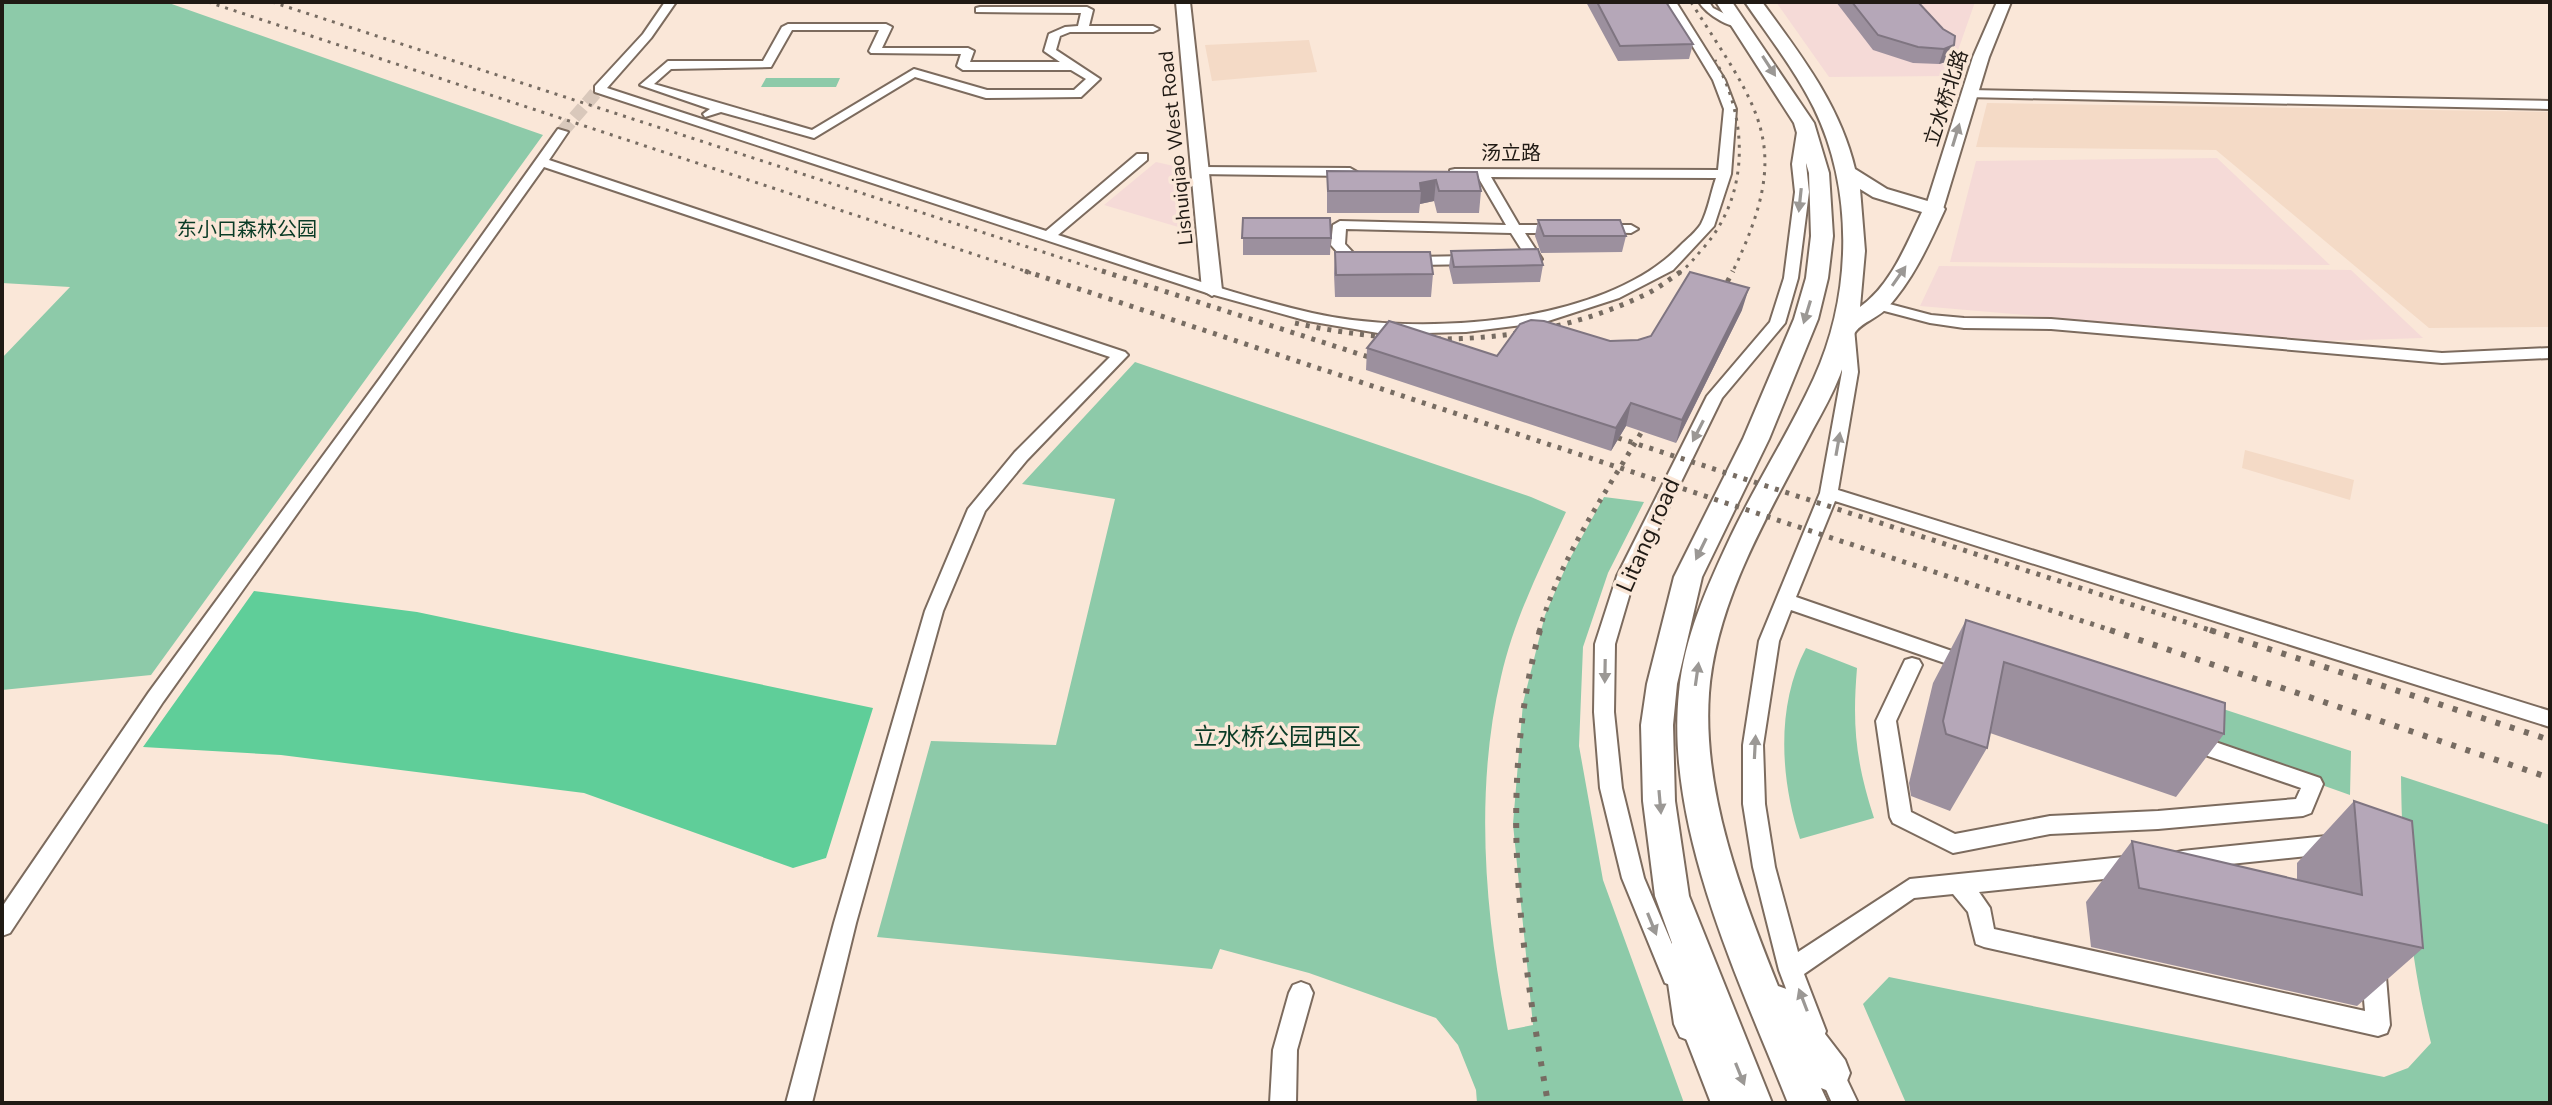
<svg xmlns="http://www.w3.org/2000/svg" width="2552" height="1105" viewBox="0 0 2552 1105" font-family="'Nunito Sans','Noto Sans SC',sans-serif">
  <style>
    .commercial { fill: #f5dad7 }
    .built { fill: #f4dac6 }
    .green { fill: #8dcaa9 }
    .forest { fill: #5fce99 }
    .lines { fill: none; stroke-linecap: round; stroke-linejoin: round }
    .street-tunnel { stroke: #d9c8bb; stroke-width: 13; stroke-dasharray: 13 6; stroke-linecap: butt }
    .street-casing { stroke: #7c6b5e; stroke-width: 4 }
    .secondary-casing { stroke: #7c6b5e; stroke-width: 4 }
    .primary-casing { stroke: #7c6b5e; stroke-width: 4 }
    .street { fill: #fff; fill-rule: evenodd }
    .secondary { fill: #fff; fill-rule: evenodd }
    .primary { fill: #fff; fill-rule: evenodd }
    .rail-far2 { stroke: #776c62; stroke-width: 3; stroke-dasharray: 3 6; stroke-linecap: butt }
    .rail-far1 { stroke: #776c62; stroke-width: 5; stroke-dasharray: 4 7; stroke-linecap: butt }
    .rail { stroke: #776c62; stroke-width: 6; stroke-dasharray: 5 10; stroke-linecap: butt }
    .wall { fill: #9c909e }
    .shaded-wall { fill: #7f7581 }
    .building { fill: #b5a7b8; stroke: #7f7581; stroke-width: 2 }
    .oneway { fill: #9b9895 }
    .labels { text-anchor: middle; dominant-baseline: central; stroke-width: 7; stroke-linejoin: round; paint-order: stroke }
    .far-street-label { font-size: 20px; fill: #201a14; stroke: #fae7d8 }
    .far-park-label { font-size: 20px; fill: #0a3b26; stroke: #fae7d8 }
    .street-label { font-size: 24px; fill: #201a14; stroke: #fae7d8 }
    .park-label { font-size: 24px; fill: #0a3b26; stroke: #fae7d8 }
  </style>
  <rect width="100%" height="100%" fill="#fae7d8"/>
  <path class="commercial" d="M1776,2H1975L1949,76L1829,77Z
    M2217,158L2330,265L1950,262L1976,161Z
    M1156,162L1183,168L1185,229L1104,205Z
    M1939,266L2351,270L2423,338L2326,341L1920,306Z"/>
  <path class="built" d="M1309,40L1317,72L1212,81L1205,45Z
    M1987,103L2550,112V327L2429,328L2216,150L1976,147Z
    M2245,450L2354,480L2350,500L2242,468Z"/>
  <path class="green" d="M2,2H166L543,135L151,675L2,690V358L70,287L2,283Z
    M766,78H840L836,87H761Z
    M1135,362L1531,497L1566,512C1541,566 1514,619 1501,677C1474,791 1485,917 1508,1030L1533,1025L1513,824L1523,703L1545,615L1568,562L1604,497L1644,502L1608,573L1583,647L1579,746L1603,880L1684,1103H1477L1476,1090L1458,1045L1436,1018L1309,973L1220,949L1212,969L877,937L931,741L1056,745L1115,499L1022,484Z
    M2006,638L2351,751L2350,795L2000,670Z
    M1806,648L1857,668C1852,727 1856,762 1874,818L1800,839C1780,778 1776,705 1806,648Z
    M2401,776L2550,825V1103H1906L1863,1004L1889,977L2384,1077L2408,1068L2431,1043C2409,956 2402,865 2401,776Z"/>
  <path class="forest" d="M254,591L417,612L873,708L826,858L793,868L584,793L281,755L143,747Z"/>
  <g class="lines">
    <path class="street-tunnel" d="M562,132L599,89"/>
    <g class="street-casing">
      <path id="street" d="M665,2H676L651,38L607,88L1046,231L1137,154H1147V160L1058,235C1142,262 1226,293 1312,313C1416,337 1603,326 1680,246C1687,239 1696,232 1701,224C1708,211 1711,192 1716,178L1491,177L1519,225H1559L1566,229L1559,233H1525L1542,259L1535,263L1354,266L1349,265L1331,245L1333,225L1340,221L1506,225L1478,177L1450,176V170L1455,169L1718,170L1724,109L1713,80L1666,2H1676L1725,80L1736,109L1731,174L1714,226L1673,270L1619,298L1545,322L1466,332L1384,334L1308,321L1207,293L595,92V86L643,34ZM1346,229L1511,233L1525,255L1358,258L1345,244Z
        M1699,2H1709L1713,8L1747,25C1733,32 1706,14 1699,2Z
        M980,7H1087L1093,10L1089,26H1153L1159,29L1153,32H1070L1060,36L1056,50L1100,79L1081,97L986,98L915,77L814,138L721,112L705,117L703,114L710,109L640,85L668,61H763L782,27L788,24H886L892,27L882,48H968L974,51L970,62H1060L1044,51L1049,34L1065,27L1078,26L1081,13L976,12V8ZM792,30H879L869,51L871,53L961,54L957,66L963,70H1071L1086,79L1074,90H987L914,69L812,130L654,84L671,69L771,67Z
        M1969,90L2550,101V109L1965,97L1963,94Z
        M1804,122L1810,126L1806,164L1809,192L1798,278L1785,323L1722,398L1635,576L1615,644L1614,712L1622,788L1644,878L1685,975L1681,983L1673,986L1665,983L1622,878L1600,788L1594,712L1595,644L1617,576L1707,396L1770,322L1784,278L1795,192L1792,164L1798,126Z
        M558,129L568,132L549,160L1125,352L1128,355L1027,460L985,511L943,611L856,923L812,1103H786L834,923L925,611L968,509L1015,452L1110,357L544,167L163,702L10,933L2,936V907L149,692L381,377Z
        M1201,167L1350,168L1357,172L1350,176L1196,174L1194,171Z
        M1601,225H1631L1638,229L1631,233L1596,232L1594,229Z
        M1878,301L1931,315L1964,318L2051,319L2442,353L2550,348V358L2442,363L2051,329L1964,328L1930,323L1873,308V302Z
        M1846,323L1854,328L1858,372L1838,490L2550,711V727L1835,501L1796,597L1975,659L1978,664L1975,669L1968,671L1791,610L1779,641L1763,745L1765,804L1775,867L1798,952L1910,879L2133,856L2141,859L2144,866L2141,873L2133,876L1979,892L1990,908L1994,929L2365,1011L2361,965L2365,957L2373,954L2381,957L2385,965L2390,1025L2387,1033L2378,1036L1984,947L1976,944L1968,912L1953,894L1914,898L1804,974L1826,1031L1823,1039L1814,1042L1805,1039L1779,970L1753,867L1743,804V745L1759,641L1820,493L1842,372L1838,328Z
        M1912,658L1919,660L1922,665L1896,721L1911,812L1955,834L2050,816L2158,811L2296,799L2301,788L2182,747L2179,741L2182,735L2189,733L2320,778L2323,784L2311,813L2303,816L2158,829L2050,834L1953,853L1893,823L1890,817L1876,721L1905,660Z
        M2336,835L2344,837L2347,844L2344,851L2336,853L2182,869L2174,867L2171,860L2174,853L2182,851Z
        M1301,982L1309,985L1313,993L1297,1050L1296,1103H1270L1273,1050L1289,993L1293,985Z
        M1690,1007L1698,1010L1737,1103H1711L1678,1018L1682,1010Z
        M1829,1057L1838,1061L1858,1103H1832L1817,1069L1820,1061Z"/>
    </g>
    <g class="secondary-casing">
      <path id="secondary" d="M1176,2H1190L1222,290L1212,296L1202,290Z
        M1997,2H2011L1989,57L1943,209L1940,213H1928L1925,209L1973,57Z"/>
    </g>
    <g class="primary-casing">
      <path id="primary" d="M1716,2H1732L1814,123L1829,173L1833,236L1828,278L1818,319L1769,439L1702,577L1677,684L1673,725L1675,801L1689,896L1772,1103H1732L1707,1035L1693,1042L1680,1037L1674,1024L1664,956L1672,943L1655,896L1643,801L1641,725L1647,684L1674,577L1743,439L1794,319L1806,278L1811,236L1809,173L1794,123Z
        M1745,2H1762C1800,54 1840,105 1855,169L1887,189L1941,205L1945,209C1929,244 1913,280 1887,308C1878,318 1860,323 1854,334C1847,346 1845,362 1840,375C1833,393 1823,411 1813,429C1771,510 1716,599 1709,693C1702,793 1742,895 1778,986L1792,991L1845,1060L1850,1073L1845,1086L1831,1092L1821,1088L1828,1103H1788C1739,980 1665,828 1679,692C1684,638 1707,587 1730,538C1756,483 1789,433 1814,378C1852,295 1854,190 1814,108C1795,70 1769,37 1745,2ZM1860,189L1873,197L1922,212C1906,245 1891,285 1860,307L1865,251Z"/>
    </g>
    <use href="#street" class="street"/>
    <use href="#secondary" class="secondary"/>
    <use href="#primary" class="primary"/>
    <path class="rail-far2" d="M208,2L1031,273
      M272,2L1108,273
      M1691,2C1760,112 1795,144 1732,273
      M1679,273C1689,266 1696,256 1705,246C1750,193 1748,119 1715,60"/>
    <path class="rail-far1" d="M1025,271L2116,632
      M1102,271L1387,363
      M1717,301L1733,271
      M1295,323C1407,348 1534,347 1640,297C1655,291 1668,280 1682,271
      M1597,431L2216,632
      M1539,632C1559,560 1603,497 1641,433"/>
    <path class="rail" d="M1540,630C1497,787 1520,945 1548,1103
      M2110,630L2550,778
      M2210,630L2550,740"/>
  </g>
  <path class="wall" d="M1586,2H1666L1693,44L1689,59L1618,61Z
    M1836,2H1918L1954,45L1949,61L1939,64L1913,63L1873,50Z
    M1327,171L1477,172L1481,191L1479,213H1437L1434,201L1420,204L1419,213H1327Z
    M1243,218L1331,238L1330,255H1243Z
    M1538,220L1626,236L1622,252L1541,253L1535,236Z
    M1451,251L1543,265L1540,282L1453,284L1449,267Z
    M1335,252L1433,274L1431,297H1335L1334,274Z
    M1742,310L1676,443L1626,426L1611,451L1366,370L1367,348L1497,356L1610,341L1638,340Z
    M1966,620L2224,734L2176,797L1990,733L1987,748L1950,811L1911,796L1909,783L1933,683Z
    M2354,801L2423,948L2357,1006L2091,947L2086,902L2132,841L2297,880V863Z"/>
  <path class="shaded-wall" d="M1954,45L1949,61L1939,64L1944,49Z
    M1436,180L1434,201L1420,204L1421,191L1420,183Z
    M1749,288L1742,310L1676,443L1682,420Z
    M1631,403L1626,426L1611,451L1616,428Z"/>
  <path class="building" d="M1597,2H1666L1693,44L1620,46Z
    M1852,2H1918L1943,29L1955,36L1954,45L1944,49L1918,47L1878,35Z
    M1327,171L1477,172L1481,191H1439L1436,180L1420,183L1421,191H1328Z
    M1243,218H1330L1331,238H1242Z
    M1538,220H1620L1626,236H1544Z
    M1538,249L1543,265L1454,267L1451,251Z
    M1335,252H1430L1433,274L1336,275Z
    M1690,272L1749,288L1682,420L1631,403L1616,428L1367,348L1389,321L1497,356L1520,324L1531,320L1544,321L1610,341L1638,340L1651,336Z
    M1966,620L2225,703L2224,734L2004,662L1987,748L1946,734L1943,721Z
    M2354,801L2412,821L2423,948L2139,888L2132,841L2362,895Z"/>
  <defs><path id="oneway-solid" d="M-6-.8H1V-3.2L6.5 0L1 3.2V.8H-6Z" transform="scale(2)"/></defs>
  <g class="oneway">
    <use href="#oneway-solid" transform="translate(1769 66) rotate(57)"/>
    <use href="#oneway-solid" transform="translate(1956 135) rotate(-73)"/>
    <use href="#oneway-solid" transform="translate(1800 200) rotate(96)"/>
    <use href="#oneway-solid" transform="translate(1899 276) rotate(-55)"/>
    <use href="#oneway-solid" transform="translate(1807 312) rotate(107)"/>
    <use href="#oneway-solid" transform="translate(1698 431) rotate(117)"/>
    <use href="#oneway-solid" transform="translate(1838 444) rotate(-80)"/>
    <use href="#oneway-solid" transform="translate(1701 549) rotate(116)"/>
    <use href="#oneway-solid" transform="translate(1605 671) rotate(91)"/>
    <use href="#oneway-solid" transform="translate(1697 674) rotate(-82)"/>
    <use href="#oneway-solid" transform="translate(1755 747) rotate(-87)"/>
    <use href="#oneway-solid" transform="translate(1660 802) rotate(85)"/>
    <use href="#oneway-solid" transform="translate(1652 924) rotate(68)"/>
    <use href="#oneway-solid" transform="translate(1803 1000) rotate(-111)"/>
    <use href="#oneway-solid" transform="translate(1740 1074) rotate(68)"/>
  </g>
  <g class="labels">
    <g class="far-street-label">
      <text transform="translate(1946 98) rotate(-72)">立水桥北路</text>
      <text transform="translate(1176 148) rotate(-96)">Lishuiqiao West Road</text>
      <text x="1511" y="153">汤立路</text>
    </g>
    <g class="far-park-label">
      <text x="247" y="229">东小口森林公园</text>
    </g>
    <g class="street-label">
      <text transform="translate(1648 535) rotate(-66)">Litang road</text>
    </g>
    <g class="park-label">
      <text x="1277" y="737">立水桥公园西区</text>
    </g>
  </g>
  <rect width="2552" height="1105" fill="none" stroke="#201a14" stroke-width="8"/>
</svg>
